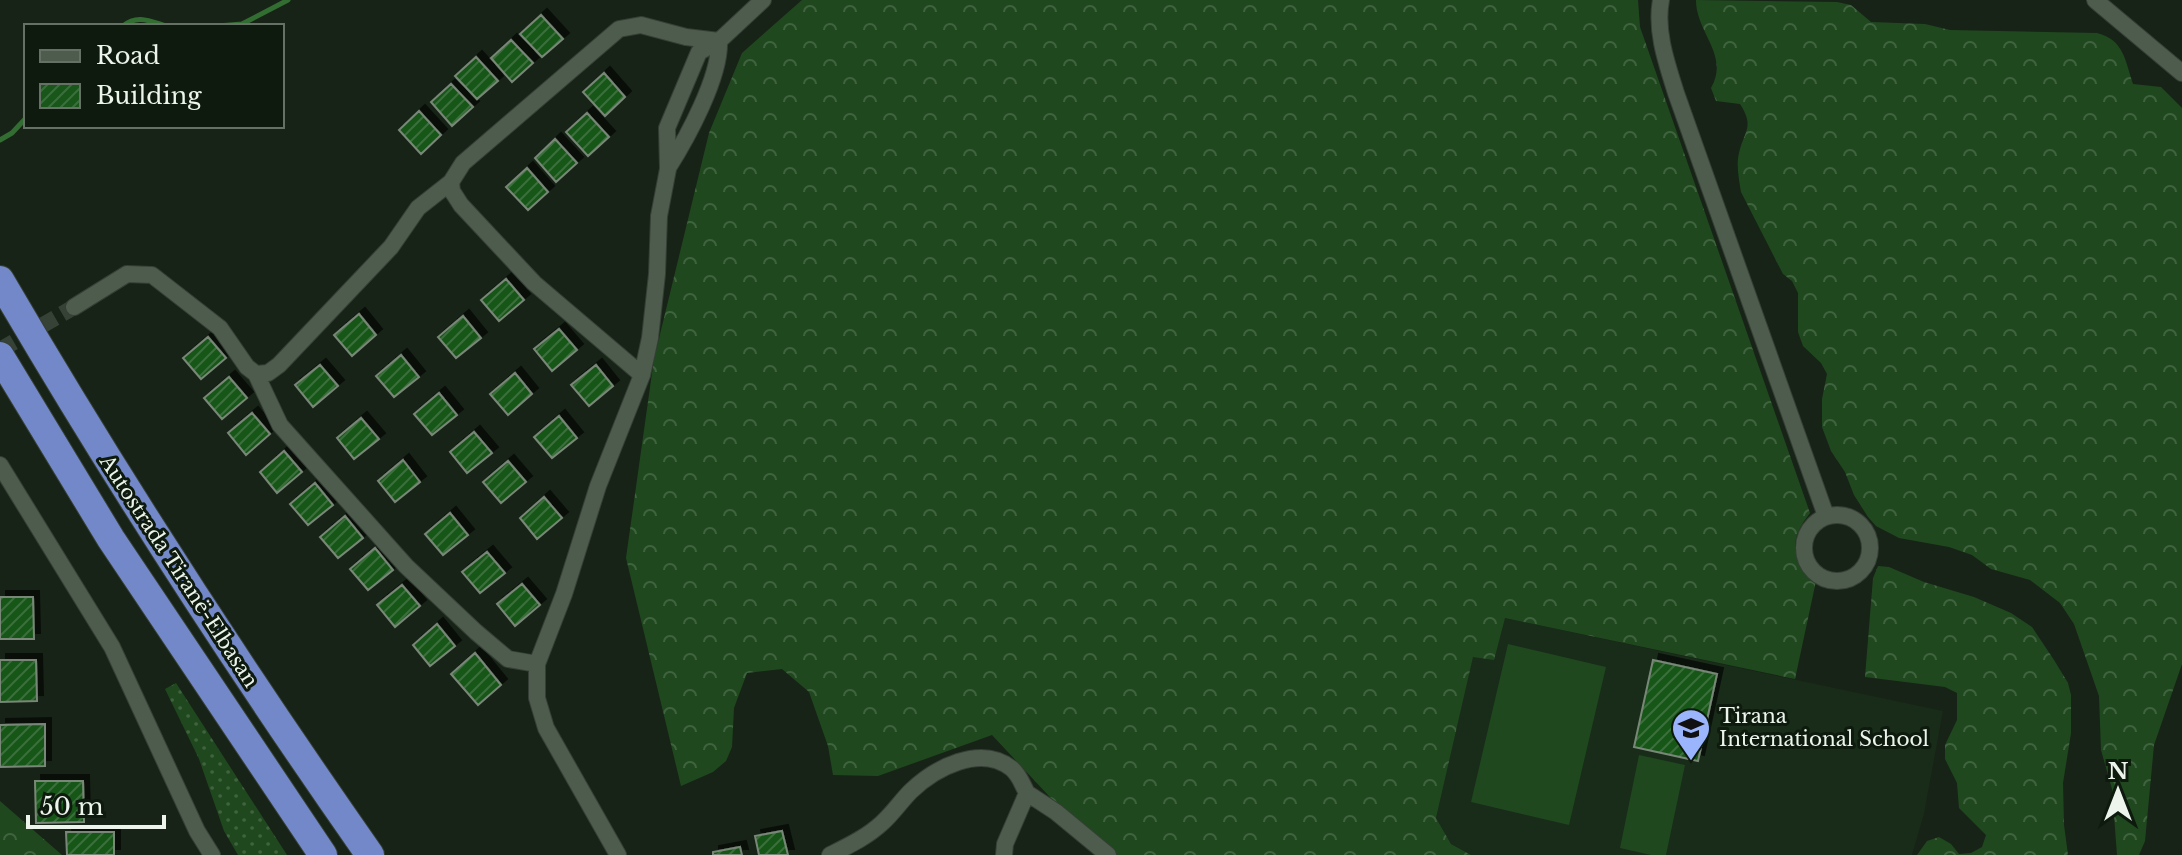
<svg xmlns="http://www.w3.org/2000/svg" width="2182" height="855" viewBox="0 0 2182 855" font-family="'Libre Baskerville',serif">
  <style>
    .built { fill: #192b19 }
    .grass { fill: url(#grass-dots) }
    .forest { fill: url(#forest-crowns) }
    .garden { fill: #1f481e }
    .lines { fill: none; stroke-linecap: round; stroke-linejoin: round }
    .stream { stroke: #326d31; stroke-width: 5 }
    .building { fill: url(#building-hatch); stroke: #788777; stroke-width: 2; filter: url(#shadow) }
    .street-tunnel { stroke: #374236; stroke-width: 16; stroke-dasharray: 16 8; stroke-linecap: butt }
    .street-casing { stroke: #363f36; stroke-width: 18 }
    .highway-casing { stroke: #363f36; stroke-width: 30 }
    .street { stroke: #4d5c4c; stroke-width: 16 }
    .highway { stroke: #7288c9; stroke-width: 28 }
    .labels { text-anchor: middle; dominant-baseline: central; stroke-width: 6; stroke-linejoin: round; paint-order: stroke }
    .street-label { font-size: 20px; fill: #ecf4eb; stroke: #0d1a0d }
    .poi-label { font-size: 20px; fill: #ecf4eb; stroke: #0d1a0d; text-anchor: start }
  </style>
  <defs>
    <pattern id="grass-dots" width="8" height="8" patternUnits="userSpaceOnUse" patternTransform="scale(2)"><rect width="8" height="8" fill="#1f481e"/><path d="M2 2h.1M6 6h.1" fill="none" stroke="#40633f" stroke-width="1.8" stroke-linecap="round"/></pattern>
    <pattern id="forest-crowns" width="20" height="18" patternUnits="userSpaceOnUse" patternTransform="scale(2)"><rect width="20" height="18" fill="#1f481e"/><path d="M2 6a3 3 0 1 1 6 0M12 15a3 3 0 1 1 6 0" fill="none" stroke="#40633f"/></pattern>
    <pattern id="building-hatch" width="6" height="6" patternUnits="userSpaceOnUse" patternTransform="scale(2)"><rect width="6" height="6" fill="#185619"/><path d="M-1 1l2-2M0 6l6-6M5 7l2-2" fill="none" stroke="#3a6f3b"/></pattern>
    <filter id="shadow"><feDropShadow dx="6" dy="-6" stdDeviation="0" flood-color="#0009"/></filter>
  </defs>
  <rect width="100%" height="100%" fill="#172316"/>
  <path class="built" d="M1505,618L1943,711L1924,814L1912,855H1471L1451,844L1436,818L1473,656Z"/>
  <path class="grass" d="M176,683L287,855H238L224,831L199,759L165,689Z"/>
  <path class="forest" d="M802,0H1638L1640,27L1810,513C1788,541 1791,557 1816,581L1795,679L1505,618L1494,660L1473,657L1436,818L1451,844L1471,855H1104L992,735L878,776L833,775L828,746L809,692L782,669L747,673L734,708L732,747L726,761L713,772L681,786L626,558L654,359L709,133L742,53Z
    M1696,0L1837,2L1851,5L1871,22L1925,24L1950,30L2097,33C2124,40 2125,60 2133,84L2161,87L2182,108V664L2154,745L2145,841L2139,855H2117L2112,789L2101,750L2099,696L2074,624L2060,603L2030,580L1991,569L1972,555L1949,547L1899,538L1876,526L1868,517L1854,495L1845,472L1831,451L1822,427V399L1827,374L1821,363L1803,346L1798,332V293L1792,281L1783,274L1741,192C1739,180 1736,165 1739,153C1744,131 1755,127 1740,104L1716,101L1711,88C1730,55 1696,33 1696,0Z
    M1878,566L1889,567L1924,582L1974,597L2011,613L2032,627L2054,660L2068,683L2071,695V733L2063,783L2064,825L2068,855H1917L1927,841L1939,837L1951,844L1959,854L1971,853L1982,847L1986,835L1959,808L1957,783L1945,759V745L1957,720V693L1945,687L1865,677L1873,578Z
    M0,801L62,855H0Z"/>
  <path class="garden" d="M1508,644L1606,667L1569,825L1471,802Z
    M1639,755L1685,765L1666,855H1651L1620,848Z"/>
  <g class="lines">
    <path class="stream" d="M123,26C137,14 150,21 166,26
      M218,26L242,24L288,0
      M0,140L12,133L26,118"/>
  </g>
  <path class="building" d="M541,15L563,39L542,57L520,34Z
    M511,40L533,63L512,82L491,58Z
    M476,57L498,81L477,99L455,76Z
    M604,73L625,97L605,116L583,92Z
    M451,84L473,107L452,126L431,102Z
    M419,111L441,135L421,154L399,130Z
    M587,113L609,137L588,156L566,132Z
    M555,139L577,163L556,182L535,158Z
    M527,168L548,192L528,210L506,187Z
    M506,279L524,300L499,321L481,300Z
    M359,314L376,335L352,356L334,335Z
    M463,316L481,338L456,358L438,337Z
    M559,329L577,350L552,371L534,349Z
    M208,337L226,358L201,379L183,358Z
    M401,355L419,377L394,397L376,376Z
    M320,365L338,386L313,407L295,385Z
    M596,365L613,386L589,406L571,385Z
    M515,373L532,394L508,415L490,394Z
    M229,377L247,398L222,419L204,398Z
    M439,393L457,415L432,435L414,414Z
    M252,413L270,434L246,455L228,433Z
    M559,416L577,438L552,458L534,437Z
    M361,418L379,439L354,459L337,438Z
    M474,432L492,453L467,473L450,452Z
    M284,451L302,472L277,493L260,472Z
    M403,460L420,482L395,502L378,481Z
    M508,461L526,482L501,503L483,482Z
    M315,483L333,505L308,525L290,504Z
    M544,497L562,518L537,539L520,518Z
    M450,513L468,535L443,555L425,534Z
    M345,516L363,538L338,558L320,537Z
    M375,548L393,570L368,590L350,569Z
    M487,552L505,573L480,593L462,572Z
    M522,584L540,605L515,626L497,604Z
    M402,585L420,606L395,627L377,605Z
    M0,597H33L34,639H0Z
    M437,624L455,646L430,666L413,645Z
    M475,653L501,685L478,705L451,674Z
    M0,660H36L37,701L0,702Z
    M1653,660L1717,674L1698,761L1634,747Z
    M45,724V766L0,767V725Z
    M35,781H83L84,822L36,823Z
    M782,831L788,855H759L755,836Z
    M66,832H114V855H67Z
    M740,847L742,855H713V852Z"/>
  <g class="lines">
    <path class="street-tunnel" d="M0,350L74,307"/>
    <g class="street-casing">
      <path id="street" d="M1661,0C1655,31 1667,64 1676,93L1826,516
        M2095,0L2182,73
        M668,168C687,138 721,76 719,41
        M74,307L127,274L152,275L220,328L247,367L256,374L280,425L406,566L476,632L508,659L537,664
        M256,374L268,373L279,365L391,247L418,208L451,182
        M642,375L534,283L461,205L452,191L451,182L463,163L619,29L641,25L686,37L719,41
        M0,465L112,647L197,831L212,855
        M1804 548a33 33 0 1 1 66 0a33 33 0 1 1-66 0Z
        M1027,793L1056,812L1108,855
        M618,855L546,728L537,698V664L564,594L598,486L642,375L650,338L657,274L659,216L668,169L667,128L699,52L719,41L763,0
        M830,855C848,846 867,837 882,823C893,813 901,801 911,791C935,768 980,744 1011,768C1019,774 1022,784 1027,793L1005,844L1004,855"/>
    </g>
    <g class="highway-casing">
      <path id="highway" d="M0,280C115,477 239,668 370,855
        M0,356L111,539L323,855"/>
    </g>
    <use href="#street" class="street"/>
    <use href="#highway" class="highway"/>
  </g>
  <defs>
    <g id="school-pin" transform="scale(2)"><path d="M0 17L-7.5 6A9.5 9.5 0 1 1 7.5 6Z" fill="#9bb5fd" stroke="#0d1a0d"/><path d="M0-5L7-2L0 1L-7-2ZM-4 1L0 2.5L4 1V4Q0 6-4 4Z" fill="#111"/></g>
  </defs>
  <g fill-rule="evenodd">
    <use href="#school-pin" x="1691" y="728"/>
  </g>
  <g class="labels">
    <g class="street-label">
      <text transform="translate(179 571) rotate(57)">Autostrada Tiranë-Elbasan</text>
    </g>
    <g class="poi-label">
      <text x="1719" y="716">Tirana<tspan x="1719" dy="23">International School</tspan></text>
    </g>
  </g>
  <rect x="24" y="24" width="260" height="104" fill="#0d1a0d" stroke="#667166" stroke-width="2"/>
  <rect x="40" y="50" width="40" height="12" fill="#4d5c4c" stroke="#667166" stroke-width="2"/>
  <text x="96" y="64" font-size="24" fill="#ecf4eb">Road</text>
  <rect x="40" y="84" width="40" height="24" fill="url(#building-hatch)" stroke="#667166" stroke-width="2"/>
  <text x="96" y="104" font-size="24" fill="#ecf4eb">Building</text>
  <g transform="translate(2118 791)" stroke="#0d1a0d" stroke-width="6" paint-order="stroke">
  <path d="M0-6L14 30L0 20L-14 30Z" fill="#ecf4eb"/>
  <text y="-12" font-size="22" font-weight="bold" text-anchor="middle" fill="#ecf4eb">N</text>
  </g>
  <path d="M28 815v12h136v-12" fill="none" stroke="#ecf4eb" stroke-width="4"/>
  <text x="40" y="815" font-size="24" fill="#ecf4eb" stroke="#0d1a0d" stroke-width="6" paint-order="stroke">50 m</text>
</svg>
